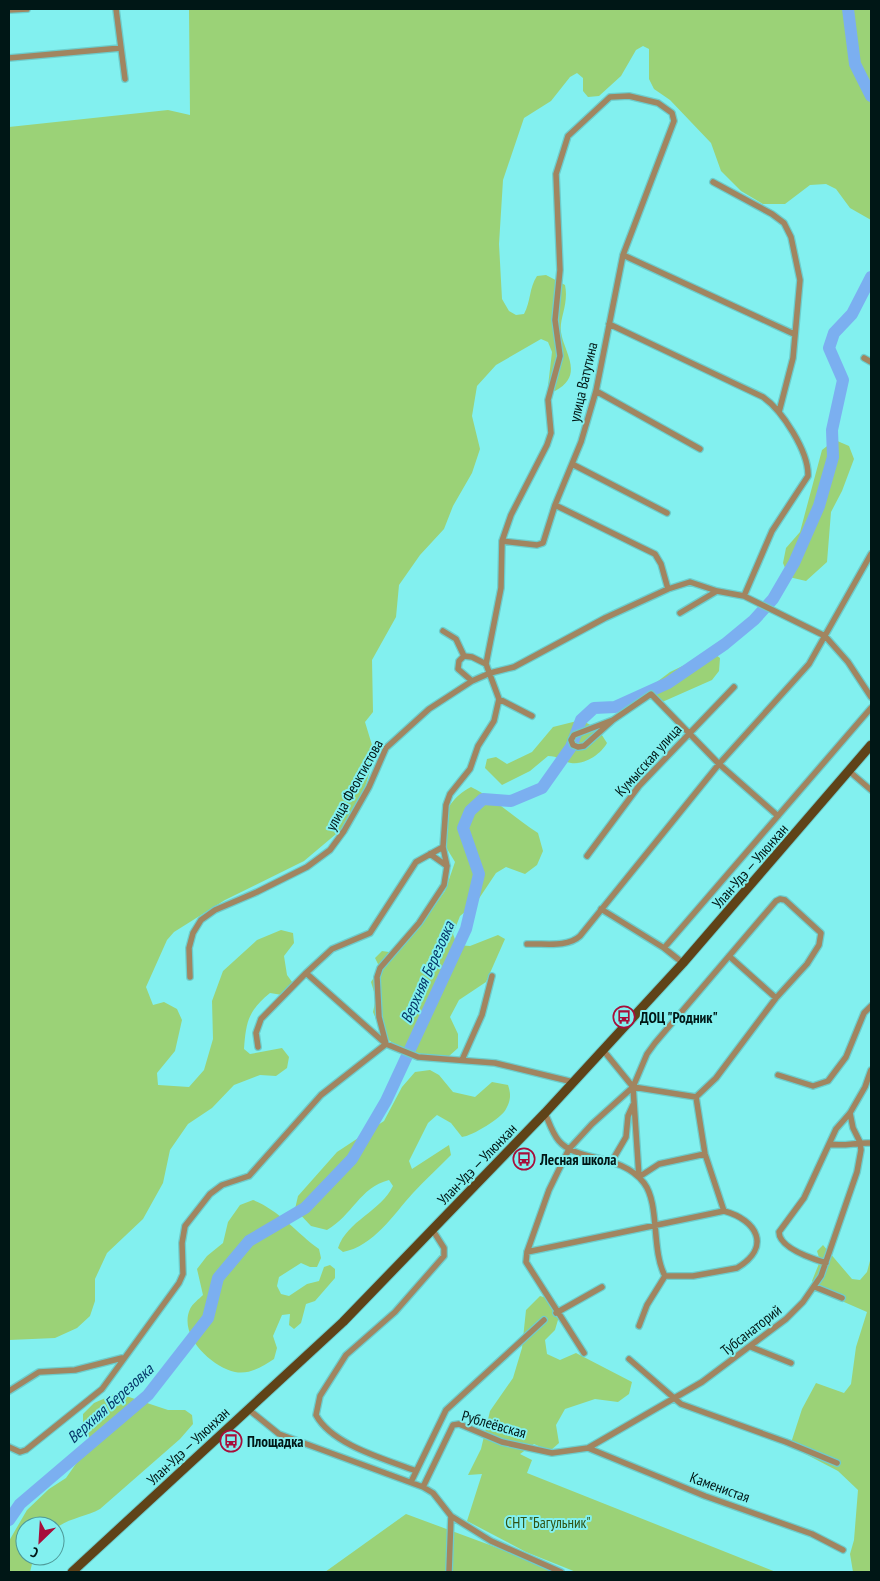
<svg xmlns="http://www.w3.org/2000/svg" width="880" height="1581" viewBox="0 0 880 1581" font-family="'PT Sans Narrow',sans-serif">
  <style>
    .green { fill: #9bd277 }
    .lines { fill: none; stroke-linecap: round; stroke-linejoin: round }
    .river { stroke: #7baff0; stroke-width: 12 }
    .minor-casing { stroke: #6dcdcc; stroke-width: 8 }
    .primary-casing { stroke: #6dcdcc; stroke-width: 11 }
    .minor { stroke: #a18560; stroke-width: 5.5 }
    .primary { stroke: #5f4318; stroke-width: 9 }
    .labels { text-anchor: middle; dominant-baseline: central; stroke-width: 4; stroke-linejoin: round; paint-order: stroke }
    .street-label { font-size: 15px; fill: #001716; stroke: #82f0ef }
    .poi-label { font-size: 15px; font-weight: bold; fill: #001716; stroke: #82f0ef; text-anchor: start }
    .park-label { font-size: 15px; fill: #2f5212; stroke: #82f0ef }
    .water-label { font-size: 16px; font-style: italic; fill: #053668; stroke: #82f0ef }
  </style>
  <rect width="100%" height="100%" fill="#82f0ef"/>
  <path class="green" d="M189,9H871V220L850,208L836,189L826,184L810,185L785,204H763L741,191L721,171L711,143L670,100L654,89L649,79V49L643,46L636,50L621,76L599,96L588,97L583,91V78L577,73L570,77L551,101L524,118L503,180L499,244L502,299L509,311L516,315L524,314C531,301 529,288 537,276L546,275L565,285C569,304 559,319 561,332C564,353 585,375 555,391L548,386L552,352L548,342L541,339L496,365L477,386L472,416L480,449L472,473L453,506L444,529L420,555L399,585L396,617L372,660L373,712L365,722L375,755L365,787L342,829L304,861L225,900L174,932L167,940L146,987L153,1005L164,1002L177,1009L182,1020L175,1051L157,1073L158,1085L189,1087L204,1070L213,1039L212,1001L223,971L257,940L281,930L293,933L294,943L284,956L287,975L295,986C289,997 281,995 270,993C248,1011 246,1022 244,1049L250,1054L282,1048L289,1057L287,1068L276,1076L260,1075L234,1085L212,1108L188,1124L170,1150L163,1183L143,1219L107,1253L95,1279V1301L90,1316L77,1328L55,1338L9,1340V127L168,110L190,115Z
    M835,440L849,446L854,459L842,491L831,512L827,562L806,581L789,577L783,563L786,548L800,532L822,450Z
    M712,652L720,658L719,671L712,680L660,703L649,699V688L670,672Z
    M581,720L598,729L607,743C601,754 585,765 571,763C562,761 558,756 548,756L530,771L502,785L485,768L487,759L496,757L507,764L532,752L553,727Z
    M471,787C496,799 514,818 538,833L543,851L537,865L525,874L506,867L496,873L476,903L460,916L453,934L457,945L470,946L498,935L505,939L486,982L459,1000L450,1017L458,1034V1048L448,1057L421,1054L400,1048L383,1036L373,1012L376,998L371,982L380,968L375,958L382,951L396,953L421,925L445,891L455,862C451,855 445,847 444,840C440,816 450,798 471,787Z
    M430,1070L439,1075L453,1092L475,1097L492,1082L508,1085C511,1094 511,1100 506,1109C502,1118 472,1136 462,1137L451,1123L437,1115L428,1123L409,1161L412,1169L449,1145L451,1155C439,1167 425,1180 413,1193C393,1215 374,1246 343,1252L338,1248C347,1221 381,1211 393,1186L389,1180C359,1188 353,1215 327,1230L311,1226L295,1209L298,1196L337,1152L384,1121L402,1087L415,1072Z
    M253,1200C279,1210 297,1233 319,1249L321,1258L317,1267H310L301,1263L279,1277L277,1286L281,1294L289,1296L307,1284L319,1281L324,1267L330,1265L335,1269V1278L315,1301L306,1304L301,1323L294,1329L289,1325L290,1314L282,1315L273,1336L277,1348L274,1359C263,1366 250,1375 235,1372C212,1367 178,1336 190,1309C192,1304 199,1299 203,1295L197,1269L207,1256L223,1243L228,1222L240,1205Z
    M823,1245L852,1279L860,1280L867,1272L871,1257V1572H853L850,1554L854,1540L858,1490L838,1471L790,1446L802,1409L816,1383L844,1393L851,1384L856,1347L867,1312L821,1292L812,1281L820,1261L817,1251Z
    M540,1296L550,1299L560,1313L555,1330L545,1340L547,1354L560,1360L576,1353L632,1382L629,1394L618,1402L595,1399L565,1409L556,1425L559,1443L550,1451L534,1444L520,1454L532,1460L527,1473L776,1572H576L526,1552L467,1521L482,1474L468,1475L481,1449L490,1411L513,1378L522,1348L526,1310Z
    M117,1393L168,1410H185L192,1415L193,1424L180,1439L100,1509C86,1517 68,1518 55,1529V1526H25V1556H34L30,1572H9V1541L27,1510L49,1489L66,1478L87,1448L89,1436L83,1428V1414L94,1403Z
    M406,1514L541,1564L561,1572H325Z"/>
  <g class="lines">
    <path class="river" d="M848,9L855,64L871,96
      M9,1520L20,1504L148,1395L208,1318L218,1278L249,1241L305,1208L352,1159L386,1101L466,929L479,874L463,828L470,811L483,799L511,801L542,788L571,747L581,720L594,708L615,707L668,683L725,644L754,620L773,599L794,563L819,506L833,457L832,430L843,380L829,348L834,333L852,314L871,277"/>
    <g class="minor-casing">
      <path id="minor" d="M116,9L125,79
        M9,10L27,9
        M9,58L121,48
        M713,182L772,214L784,223L791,237L800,280L793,358L779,412
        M623,255L794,334
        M609,324L763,397C782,410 809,452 808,476L772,531L744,596
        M864,358L871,362
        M596,391L700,449
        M572,464L667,513
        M502,541L537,545L543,543L555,505
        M680,613L717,591L744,596L825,636L848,662L871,697
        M443,631L456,639L464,656
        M472,681L458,669L459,661L464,656L472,657L486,664
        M532,716L499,699L486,664L501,588L502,541L511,515L547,445L551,433L548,400L560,356L555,320L560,270L556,174L568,136L610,97L629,96L658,103L672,113L674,121L623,255L596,391L581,442L555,505L655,554L661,564L668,589
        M613,720L584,746L578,747L573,745L571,740L574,735L613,720L651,694L719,764L778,816
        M849,771L871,790
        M430,854L447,866
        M587,856L639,786L734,687
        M601,909L664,948L683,963
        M527,944C544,943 567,948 580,936L719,764L809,664L871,554
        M664,948L871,708
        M729,956L776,998
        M190,977L189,948L193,933L201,920L215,910L257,892L307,867L330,850L344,831L369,787L386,748L429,709L472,681L490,673L514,667L605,618L668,589L690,582L717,591
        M386,1044L379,1017L377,977L380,968L419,923L444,885L447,866L443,847L446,805L450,794L470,769L478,746L494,721L499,699
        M386,1044L306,973L332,949L370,933L416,862L443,847
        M258,1047L256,1033L261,1019L306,973
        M603,1050L633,1087L639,1177
        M462,1060L482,1015L492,976
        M778,1075L813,1086L828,1081L846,1057L864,1013L871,1006
        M633,1087L696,1097L705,1154L724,1211
        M545,1113C549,1122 552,1133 559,1141C577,1162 621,1153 644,1183C660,1204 651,1250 665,1276
        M829,1144C844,1147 856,1142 871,1143
        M612,1161L626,1137L628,1116L633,1105
        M639,1177L659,1164L705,1154
        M527,1252L724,1211C757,1220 772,1247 737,1268L693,1276H665L647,1305L639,1326
        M826,1263C813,1259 779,1248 779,1232L804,1198L836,1129L850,1113L865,1087L871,1070
        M815,1287L842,1298
        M556,1313L602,1287
        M751,1347L791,1363
        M584,1353L526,1262L527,1252L549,1190L569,1149L592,1124L633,1087L647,1054L655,1043L776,901L780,899L785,900L821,933L819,945L807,964L776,998L716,1078L696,1097
        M629,1359L681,1404L786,1442L837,1463
        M9,1391L39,1372L75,1370L122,1358
        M248,1409L279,1434L423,1487L433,1493L451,1516L449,1572
        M9,1447L20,1452L26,1450L102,1389L179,1283L183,1274L182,1243L185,1226L210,1194L222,1185L249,1176L321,1095L386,1044L418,1057L495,1063L573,1082
        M588,1448L705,1496L812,1534L843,1550
        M416,1471C385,1459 332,1445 316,1415L320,1396L346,1355L395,1312L444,1256V1248L432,1229
        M411,1482L446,1410L544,1320
        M423,1487L453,1425L459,1424L502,1442L552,1453L588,1448L702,1382L786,1319L803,1302L821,1276L857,1172L861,1150L860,1142L853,1128L850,1113
        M451,1516L491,1541L561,1572"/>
    </g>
    <g class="primary-casing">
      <path id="primary" d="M72,1572L343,1322L545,1113L683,963L871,745"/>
    </g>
    <use href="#minor" class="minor"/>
    <use href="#primary" class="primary"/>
  </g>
  <defs>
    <g id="bus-ring" transform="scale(1.125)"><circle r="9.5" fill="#82f0ef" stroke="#a70e3a" stroke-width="1.5"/><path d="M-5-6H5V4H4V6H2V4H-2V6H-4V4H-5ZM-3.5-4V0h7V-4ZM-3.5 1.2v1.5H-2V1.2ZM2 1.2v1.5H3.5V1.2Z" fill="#a70e3a"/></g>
  </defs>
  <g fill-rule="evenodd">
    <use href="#bus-ring" x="624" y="1017"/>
    <use href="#bus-ring" x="524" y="1159"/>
    <use href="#bus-ring" x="231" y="1441"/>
  </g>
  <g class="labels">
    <g class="street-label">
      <text transform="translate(583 382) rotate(-77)">улица Ватутина</text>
      <text transform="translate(648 760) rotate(-48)">Кумысская улица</text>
      <text transform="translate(354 785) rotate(-61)">улица Феоктистова</text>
      <text transform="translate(750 866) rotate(-49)">Улан-Удэ — Улюнхан</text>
      <text transform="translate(477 1164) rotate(-46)">Улан-Удэ — Улюнхан</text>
      <text transform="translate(751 1330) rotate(-38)">Тубсанаторий</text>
      <text transform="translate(494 1424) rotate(16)">Рублеёвская</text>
      <text transform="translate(188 1446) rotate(-43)">Улан-Удэ — Улюнхан</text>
      <text transform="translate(720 1487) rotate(20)">Каменистая</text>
    </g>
    <g class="poi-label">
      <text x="640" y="1017">ДОЦ "Родник"</text>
      <text x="540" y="1159">Лесная школа</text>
      <text x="247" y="1441">Площадка</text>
    </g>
    <g class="park-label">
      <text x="548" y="1522">СНТ "Багульник"</text>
    </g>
    <g class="water-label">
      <text transform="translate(427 972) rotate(-66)">Верхняя Березовка</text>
      <text transform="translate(110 1403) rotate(-42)">Верхняя Березовка</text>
    </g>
  </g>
  <rect width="880" height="1581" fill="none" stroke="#001716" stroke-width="20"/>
  <g transform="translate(40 1541) rotate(205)"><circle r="24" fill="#82f0ef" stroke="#4e9998"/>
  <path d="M0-4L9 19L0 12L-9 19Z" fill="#a70e3a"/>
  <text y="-8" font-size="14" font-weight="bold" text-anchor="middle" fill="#001716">С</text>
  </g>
</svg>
